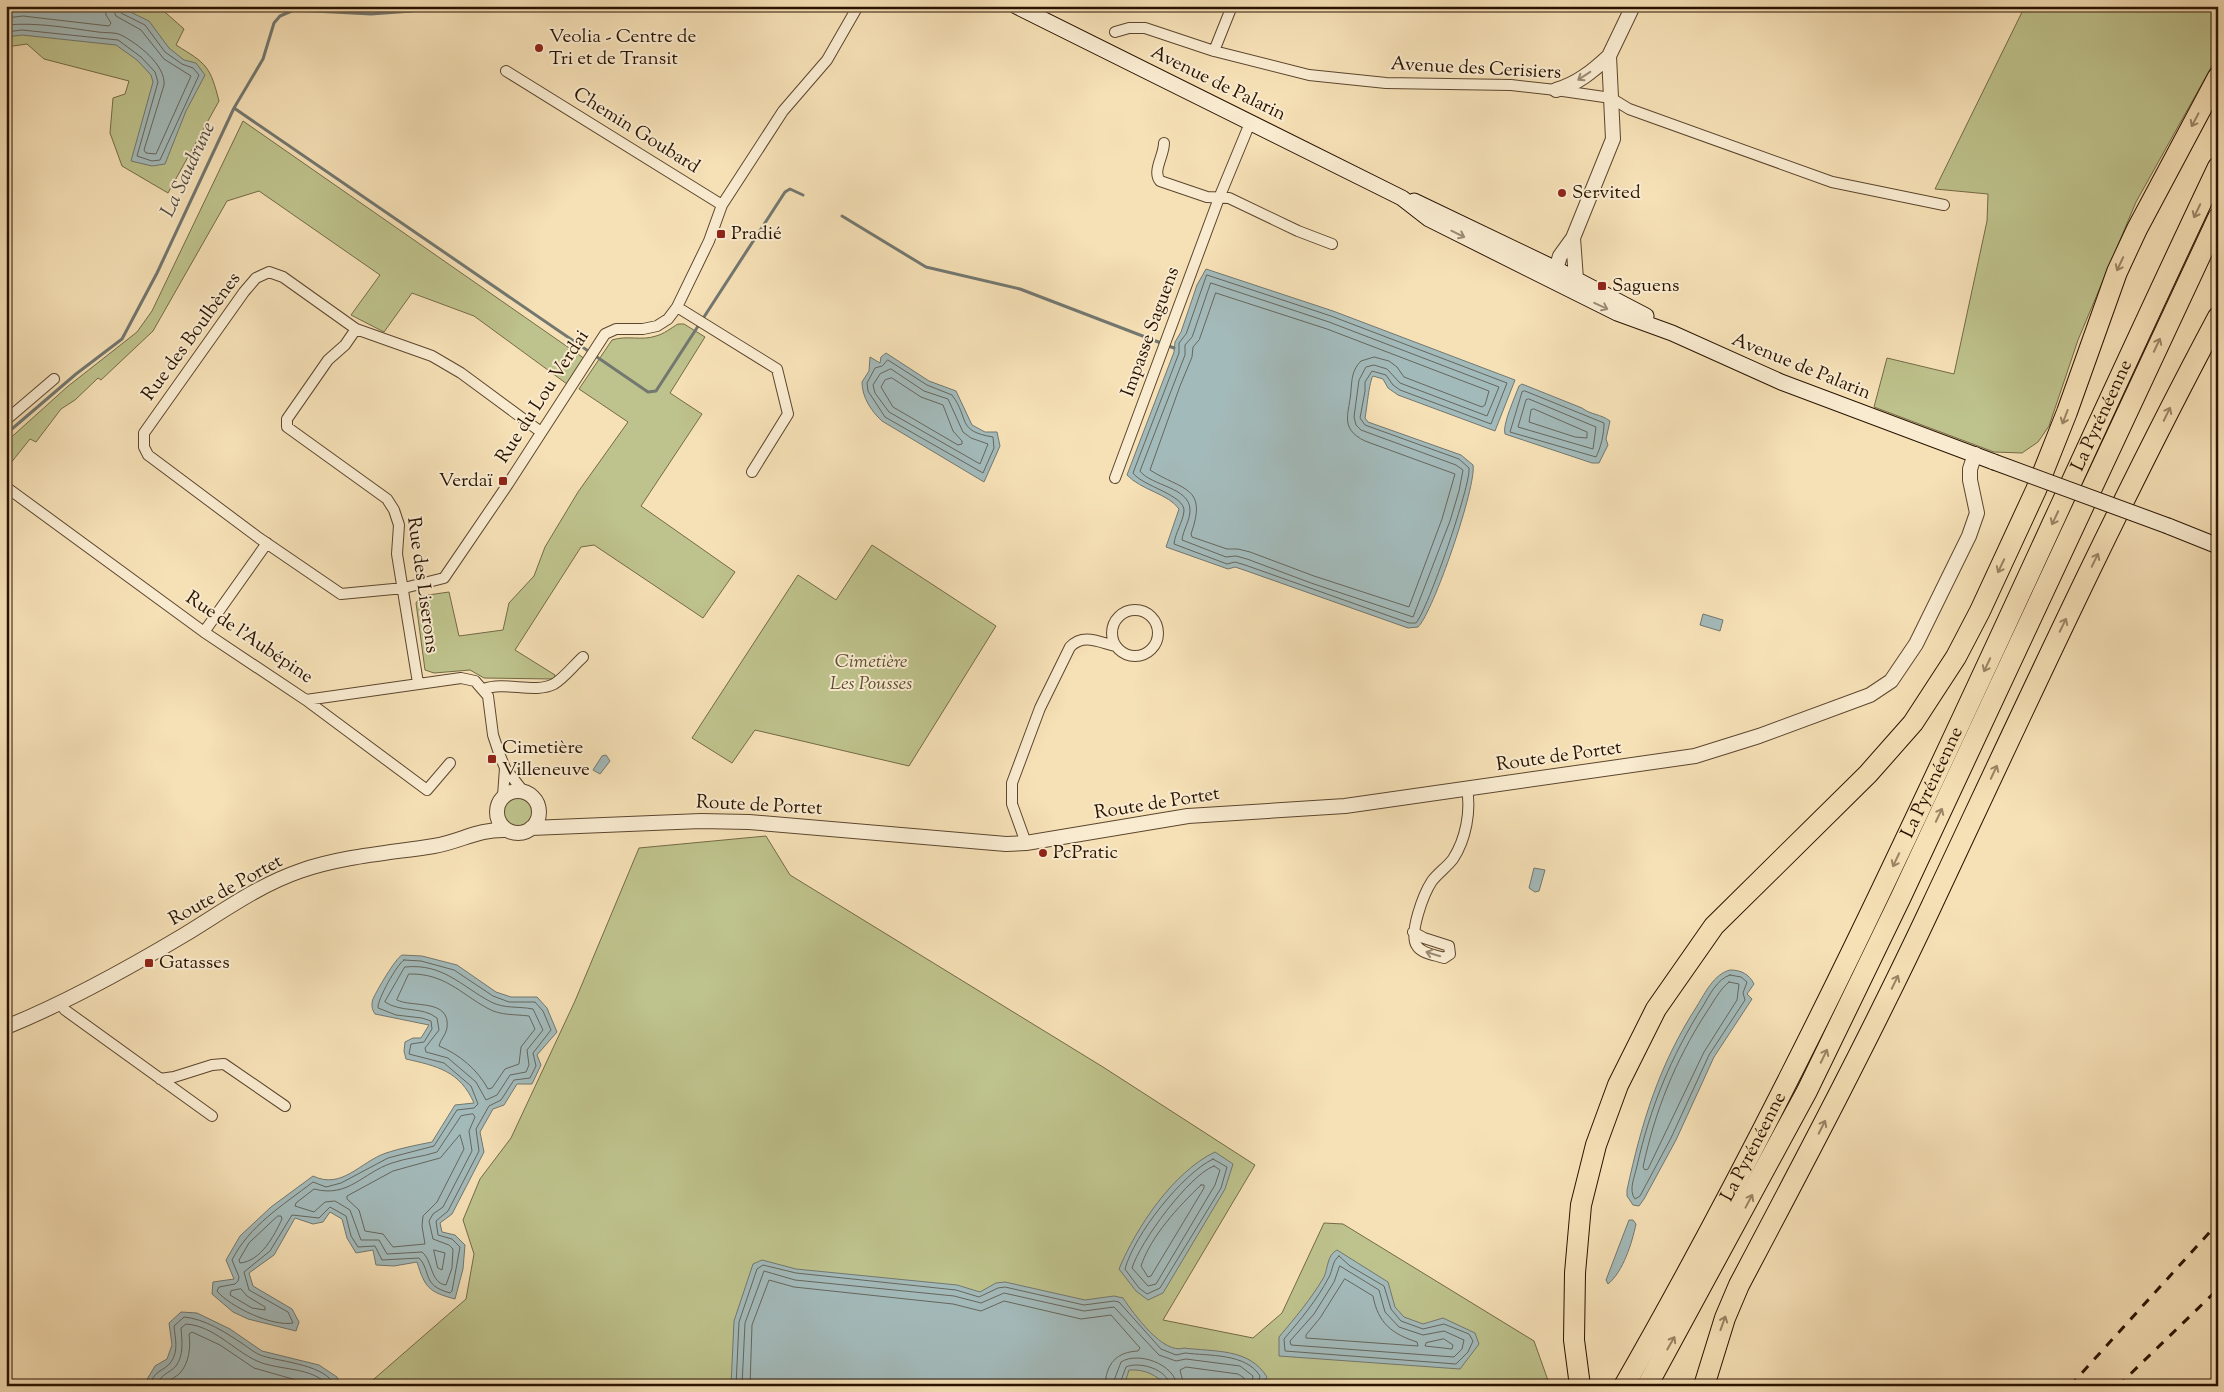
<svg xmlns="http://www.w3.org/2000/svg" width="2224" height="1392" viewBox="0 0 2224 1392" font-family="'Sorts Mill Goudy',serif">
  <style>
    .green { fill: #bec28c; stroke: #746a46 }
    .water { fill: #a3baba; stroke: #727770 }
    .lines { fill: none; stroke-linecap: round; stroke-linejoin: round }
    .shore { stroke: #66665d; stroke-width: 1 }
    .stream { stroke: #727770; stroke-width: 3 }
    .minor-casing { stroke: #5c462e; stroke-width: 12 }
    .tertiary-casing { stroke: #5c462e; stroke-width: 16 }
    .secondary-casing { stroke: #291300; stroke-width: 17 }
    .motorway-casing { stroke: #291300; stroke-width: 22 }
    .minor { stroke: #f9ebd0; stroke-width: 10 }
    .tertiary { stroke: #f9ebd0; stroke-width: 14 }
    .secondary { stroke: #f9ebd0; stroke-width: 15 }
    .motorway { stroke: #f6e0b6; stroke-width: 20 }
    .rail { stroke: #291300; stroke-width: 3; stroke-dasharray: 9 9; stroke-linecap: butt }
    .secondary-bridge-casing { stroke: #291300; stroke-width: 17; stroke-linecap: butt }
    .secondary-bridge { stroke: #f9ebd0; stroke-width: 15 }
    .oneway { stroke: #9b8a72 }
    .oneway2 { stroke: #9a8464 }
    .poi-dot { fill: #8f2418; stroke: #f9ebd0; stroke-width: 2 }
    .labels { text-anchor: middle; dominant-baseline: central; stroke-width: 4; stroke-linejoin: round; paint-order: stroke }
    .poi-label { font-size: 19px; fill: #291300; stroke: #f9ebd0; text-anchor: start }
    .street-label { font-size: 19px; fill: #291300; stroke: #f9ebd0 }
    .park-label { font-size: 19px; font-style: italic; fill: #5d5031; stroke: #f9ebd0 }
    .water-label { font-size: 20px; font-style: italic; fill: #544d41; stroke: #f9ebd0 }
  </style>
  <rect width="100%" height="100%" fill="#f6e0b6"/>
  <filter id="stains"><feTurbulence type="fractalNoise" baseFrequency=".004" numOctaves="4"/><feColorMatrix values="0 0 0 0 .2 0 0 0 0 .09 0 0 0 0 .02 0 0 0 .5 -.17"/></filter>
  <radialGradient id="worn" r=".72"><stop offset=".6" stop-color="#630" stop-opacity="0"/><stop offset="1" stop-color="#630" stop-opacity=".3"/></radialGradient>
  <path class="green" d="M6,6H158L184,29L176,45C207,64 210,66 219,101L168,193L122,166L110,133L113,98L125,94L129,81L44,59L27,44L6,47Z
    M2025,6H2218V55L2136,202L2078,340L2049,426L2038,442L2022,453L1994,452L1874,407L1887,358L1954,374L1987,221L1988,194L1935,189Z
    M243,121L585,359L567,384L474,316L412,293L384,332L351,315L380,275L259,191L227,201L153,331L101,380L98,378L75,400L61,409L36,442L30,439L6,469V442L67,387L137,332L152,311Z
    M678,324H684L705,337L670,393L702,414L641,506L735,572L703,618L594,545L581,547L515,650L555,675L554,679L484,678L470,670L434,673L425,670L416,603L421,596L449,592L459,636L503,630L509,603L534,576L545,547L578,492L628,422L579,389L612,340C627,335 642,341 656,336C664,334 671,328 678,324Z
    M872,545L996,626L909,766L755,730L732,763L692,738L798,575L836,600Z
    M502 813a16 16 0 1 1 32 0a16 16 0 1 1-32 0Z
    M766,836L790,875L1103,1067L1255,1165L1163,1320L1253,1338L1282,1313L1324,1223L1343,1224L1534,1341L1550,1386H366L466,1299L474,1254L463,1220L480,1179L511,1138L575,1001L639,848Z"/>
  <path class="water" d="M6,6H118L149,21L169,48L184,60L196,63L205,75L186,111L165,164L152,166L131,161L153,82L151,75L137,60L116,45L22,35L6,37Z
    M1206,269L1333,311L1515,380L1495,431L1398,395L1388,388L1383,379L1373,376C1369,382 1367,408 1365,418L1368,422L1461,455L1473,465C1477,485 1433,613 1418,627L1408,628L1244,570L1235,567L1228,569L1166,547L1179,509C1169,494 1141,490 1127,475L1174,352L1175,342L1181,332L1197,285Z
    M886,353L929,381L956,391L972,425L985,432H997L1000,446L984,482L882,421C871,411 862,397 862,382L869,371L870,357L880,363L881,357Z
    M1522,384L1582,408C1591,415 1601,414 1610,421L1606,439L1608,445L1599,463H1592L1505,434C1502,425 1515,397 1519,386Z
    M1703,614L1723,620L1720,631L1700,625Z
    M606,755L610,761L600,774L593,770L602,756Z
    M1534,868L1545,870L1539,891L1535,892L1529,888Z
    M402,955L422,956L457,965L496,992L511,997H537L547,1008L557,1032L537,1055L541,1065L532,1084H517L504,1105L493,1109L480,1132L484,1152L452,1214L440,1223L442,1232L455,1235L465,1245L463,1269L455,1299C429,1292 425,1288 417,1262L394,1266L376,1265L373,1250L356,1253L347,1238L342,1219L330,1212L323,1222L313,1224L295,1218L274,1255L249,1273L253,1286L292,1309L299,1322L296,1331L248,1319L233,1312L212,1294L213,1282L234,1279L226,1260L240,1236L271,1207L313,1176C342,1190 360,1162 386,1153C401,1148 417,1145 432,1142L455,1105L474,1103C460,1071 437,1066 406,1059L404,1051L405,1042L413,1038H421L429,1025L375,1014C372,1010 371,1004 373,999C377,990 395,959 402,955Z
    M1730,970C1741,970 1749,974 1754,984L1747,994L1752,999L1714,1057L1676,1140L1644,1199L1639,1206L1633,1205L1627,1196V1190C1642,1121 1659,1065 1697,1006C1705,993 1714,974 1730,970Z
    M1215,1152L1233,1164L1225,1189L1163,1293L1148,1300L1136,1291L1119,1269C1136,1228 1173,1172 1215,1152Z
    M1629,1220H1633L1636,1224C1632,1243 1623,1272 1608,1284L1606,1280Z
    M1337,1250L1388,1282L1395,1307L1404,1317L1423,1324L1443,1318L1475,1333L1479,1344L1460,1369L1279,1356V1337C1295,1318 1311,1299 1324,1277C1328,1268 1327,1255 1337,1250Z
    M762,1260L796,1269L957,1285L980,1292L996,1283L1005,1282L1085,1300L1114,1296L1123,1298C1134,1314 1163,1355 1184,1348C1215,1352 1249,1348 1267,1377L1261,1386H1168C1155,1375 1146,1369 1129,1370L1124,1386H731L734,1321L753,1264Z
    M181,1312L197,1313L230,1329L262,1351L319,1365L337,1377L341,1386H147L146,1381L155,1366L167,1359L172,1345L169,1323Z"/>
  <g class="lines">
    <path class="shore" d="M6,18L23,16L109,26L111,23L106,15L105,6
      M6,25C37,22 68,28 98,32C105,33 115,32 121,35C137,43 166,65 164,85L144,150L146,153L156,154L191,76L164,59L141,30L116,16L112,6
      M6,32L22,30L118,40L141,57L155,72L158,82L137,156L152,161L160,160L199,75L193,68L182,64L165,52L145,25L121,13L119,6
      M1207,275L1331,316L1507,383L1491,424L1400,390L1393,385L1386,375L1372,371L1365,382V391L1360,418L1365,425L1459,459L1469,468C1471,485 1428,609 1416,623H1409L1245,565L1235,562L1227,564L1174,544C1175,533 1183,522 1184,511C1185,495 1142,486 1133,473L1179,353V343L1186,334Z
      M1211,283L1329,322L1499,387L1487,416L1400,383L1387,369L1374,365L1366,367L1359,380L1354,417L1356,425L1361,430L1456,465L1463,470L1459,491L1450,521L1413,617L1311,583L1247,559L1236,556L1226,557L1182,540C1183,530 1190,521 1190,510C1190,487 1151,486 1140,471L1185,355V345L1192,337Z
      M1216,293L1327,329L1489,391L1485,405L1482,407L1404,377L1397,367L1389,361L1374,357L1361,361C1352,370 1352,379 1351,390C1350,412 1338,428 1365,441L1455,474L1442,519L1409,607L1314,576L1250,552L1238,549H1227L1192,537L1191,534C1208,486 1183,491 1150,470L1180,386L1192,357L1193,347L1199,340Z
      M888,360L927,385L952,395C970,419 956,431 993,437L994,448L983,473L885,417L868,391L867,383L875,368L882,366Z
      M891,369L924,391L948,399L963,432L971,438L988,444L980,464L889,412L875,393L873,385L880,374Z
      M892,378L921,397L943,405L953,431L962,441V444L958,445L893,407L881,387L885,380Z
      M1525,391L1604,423C1604,434 1601,447 1596,457L1510,432L1522,392Z
      M1529,399L1596,427L1593,449L1518,427L1526,400Z
      M1534,409L1587,432V438L1575,437L1529,422L1531,410Z
      M404,960L421,961L454,970L493,996L509,1002H535L543,1011L551,1030L533,1053L536,1066L530,1078L514,1080L501,1100L489,1106L476,1129L479,1151L448,1211L436,1221L438,1235L452,1239L460,1247L452,1291L450,1293C421,1285 432,1272 419,1258L382,1260L375,1246L358,1247L351,1236L346,1216L330,1207L319,1218L292,1215L270,1251L244,1272L249,1290L288,1312L293,1323C273,1327 230,1307 217,1291L219,1287L235,1284L238,1281L239,1277L232,1260C249,1226 283,1205 313,1182L326,1187L341,1183L388,1158L434,1146L457,1110L474,1108L478,1104L471,1086L444,1063L409,1054L411,1044L424,1042L432,1029L431,1021L422,1018L396,1015L378,1008C377,1000 397,964 404,960Z
      M405,967C443,963 461,986 491,1002C505,1009 518,1006 533,1009L543,1030L527,1050L529,1065L526,1072L510,1075L497,1095L486,1100L476,1082L448,1058L426,1052L425,1048L439,1030L437,1018C422,1006 401,1013 385,1002Z
      M409,974C444,973 460,993 487,1008C501,1016 514,1014 529,1016L535,1029L521,1047L519,1064L505,1069L492,1088L488,1089C478,1070 459,1054 439,1046C440,1040 446,1035 447,1028C451,998 412,1008 397,1000Z
      M1730,975L1741,977L1747,982L1743,993L1745,1000L1709,1055L1671,1138L1640,1196L1635,1199C1628,1190 1635,1176 1637,1166C1650,1108 1671,1056 1703,1006C1709,996 1717,979 1730,975Z
      M1729,982L1739,984L1737,1000L1704,1052L1648,1169L1645,1170L1643,1167C1655,1111 1675,1061 1706,1013C1713,1003 1719,990 1729,982Z
      M473,1114L475,1117L469,1131L472,1151L443,1207L433,1214L429,1221L433,1239L449,1245L453,1249L452,1268L446,1285C430,1283 433,1261 422,1252L387,1254L379,1240H361L350,1210L335,1201L325,1202L314,1212L295,1206L296,1203L314,1189C349,1198 362,1173 392,1163C406,1158 422,1157 437,1152L461,1116Z
      M460,1135L464,1149L437,1202L423,1216L422,1226L425,1244L393,1247L383,1234L365,1231L359,1210L347,1199V1196L393,1171L440,1158Z
      M1213,1159L1227,1167L1221,1188L1160,1288L1147,1294L1139,1288L1125,1269C1134,1235 1182,1174 1213,1159Z
      M1214,1166L1220,1170L1215,1185L1156,1284L1148,1286L1132,1268C1140,1242 1189,1175 1214,1166Z
      M1201,1185H1204V1188L1151,1276L1148,1277L1141,1266C1151,1236 1178,1207 1201,1185Z
      M278,1216H281L282,1219C274,1236 261,1261 240,1263L239,1260L249,1243Z
      M434,1250L445,1253L442,1270L438,1268Z
      M1339,1256L1350,1266L1384,1286L1391,1309L1401,1321L1423,1329L1444,1324L1469,1334L1473,1341L1468,1352L1456,1364L1285,1351L1284,1339C1301,1319 1317,1300 1329,1277C1333,1270 1332,1261 1339,1256Z
      M1340,1266L1379,1290L1385,1312L1399,1327L1423,1335L1444,1331L1464,1340L1462,1349L1454,1357L1291,1345L1290,1341L1314,1314L1334,1282Z
      M1345,1279L1373,1296C1378,1323 1392,1334 1417,1342L1418,1346L1306,1338V1335L1320,1318Z
      M241,1289L247,1296L265,1307V1310L252,1308L230,1295L231,1291Z
      M1444,1339L1453,1345L1452,1349L1425,1346L1426,1343Z
      M151,1386C151,1371 165,1371 171,1362C179,1351 175,1338 174,1326L184,1317C205,1319 225,1332 243,1344C249,1348 256,1354 263,1356C282,1362 327,1365 335,1386
      M158,1386C159,1374 169,1374 176,1366C184,1355 182,1341 181,1328L186,1324C214,1326 233,1350 257,1361C279,1371 312,1366 329,1386
      M165,1386C169,1379 175,1378 180,1373C189,1363 191,1347 189,1334L192,1332L220,1345L254,1368L317,1386
      M736,1386L739,1322L757,1269L763,1265L796,1273L956,1290L979,1297L998,1288L1005,1287L1084,1305L1114,1301L1119,1302L1161,1349L1176,1355L1185,1353C1209,1356 1246,1353 1260,1376L1257,1386
      M742,1386L745,1323L764,1271L795,1280L954,1296L981,1303L1004,1293L1084,1311L1114,1307L1159,1355L1176,1361L1186,1359L1240,1366L1253,1376L1251,1386
      M750,1386L752,1325L769,1280L794,1287L953,1304L981,1311L1004,1301L1081,1319L1111,1315L1140,1348L1138,1351C1117,1352 1106,1363 1105,1386
      M1112,1386L1121,1362C1138,1351 1175,1364 1177,1386
      M1119,1386L1126,1367C1139,1361 1168,1369 1170,1386
      M1184,1386L1180,1370L1186,1367L1238,1374L1244,1378V1386"/>
    <path class="stream" d="M234,108L648,392L656,391L785,192L790,189L803,195
      M842,216L926,267L1020,289L1174,348
      M6,434L76,374L122,339L157,273L234,108L263,59L274,23L280,16L294,10L371,14L412,11L430,6"/>
    <g class="minor-casing">
      <path id="minor" d="M1115,32L1129,28H1145L1214,51L1309,75L1386,83L1511,85L1556,90L1611,98L1629,109L1832,182L1944,205
        M1214,51L1232,6
        M506,71L722,205
        M1164,143C1164,156 1152,171 1160,181L1207,197L1229,198L1298,231L1332,244
        M677,307L777,369L788,414L752,472
        M356,329L345,345L328,360L287,419V427L387,499L394,510L399,525L397,554L418,683
        M6,420L54,379
        M541,432L461,373L432,356L356,329L283,277L269,272L256,278L244,292L144,433V447L148,455L259,538L341,594L404,588L444,578L508,484L605,334L616,329H643L657,326L668,319L677,307L709,241L722,205L783,111L827,60L858,6
        M1115,478L1219,198L1250,123
        M6,487L204,632L306,700L461,678L475,681L488,696L493,735L499,753L505,768L523,791
        M1112 633a23 23 0 1 1 46 0a23 23 0 1 1-46 0Z
        M204,632L267,543
        M484,689C505,681 535,694 554,684C564,678 574,665 583,657
        M306,700L427,790L450,763
        M503,796L505,768
        M1026,843L1012,804V783L1040,708L1070,647C1083,633 1099,642 1115,646
        M1413,932L1424,938L1449,946L1450,954L1444,958C1436,955 1422,954 1417,946C1408,934 1424,893 1432,881C1438,873 1447,867 1453,859C1466,839 1471,811 1467,789
        M60,1004L65,1010L212,1116
        M160,1079L174,1077L212,1065L224,1064L285,1106"/>
    </g>
    <g class="tertiary-casing">
      <path id="tertiary" d="M1556,90C1577,84 1593,71 1609,56
        M1573,238L1576,279
        M1557,280L1556,269L1560,256L1573,238L1613,139L1609,56L1633,6
        M497 812a21 21 0 1 1 42 0a21 21 0 1 1-42 0Z
        M531,828L701,821L749,822L1006,844L1026,843L1188,816L1345,806L1695,756L1759,736L1870,695L1891,681L1916,644L1969,536L1977,513L1970,480V469L1975,454
        M6,1027C68,1002 127,969 184,935C222,912 259,885 300,871C343,856 390,853 434,846C463,841 476,829 507,830"/>
    </g>
    <g class="secondary-casing">
      <path id="secondary" d="M1016,6L1402,198L1429,219L1617,313L1672,333L1781,382L1994,462
        M1414,201L1556,269L1646,316
        M2168,526L2218,546"/>
    </g>
    <g class="motorway-casing">
      <g id="motorway">
        <path d="M1580,1386L1574,1340L1575,1273L1581,1205L1596,1145L1618,1085L1656,1009L1714,926L1868,774L1913,723L1956,657L1980,611L2036,490L2067,412L2117,272L2137,229L2218,77"/>
        <path id="s1" d="M1624,1386C1849,993 2024,575 2218,167"/>
        <path d="M1647,1386L1807,1091L1900,899L2218,218"/>
        <path d="M1704,1386L1725,1318L1739,1285C1805,1160 1871,1035 1931,907C2024,709 2115,510 2218,317"/>
      </g>
    </g>
    <use href="#minor" class="minor"/>
    <use href="#tertiary" class="tertiary"/>
    <use href="#secondary" class="secondary"/>
    <use href="#motorway" class="motorway"/>
    <path class="rail" d="M2070,1386L2218,1223
      M2118,1386L2218,1289"/>
    <g class="secondary-bridge-casing">
      <path id="secondary-bridge" d="M1994,462L2168,526"/>
    </g>
    <use href="#secondary-bridge" class="secondary-bridge"/>
  </g>
  <defs><path id="oneway-shaft" d="M-6 0H5M1.5-3L5.5 0L1.5 3" fill="none" stroke-width="1.6" stroke-linecap="round" stroke-linejoin="round" transform="scale(1.25)"/></defs>
  <g class="oneway">
    <use href="#oneway-shaft" transform="translate(1584 76) rotate(147)"/>
    <use href="#oneway-shaft" transform="translate(1458 234) rotate(26)"/>
    <use href="#oneway-shaft" transform="translate(1601 306) rotate(25)"/>
    <use href="#oneway-shaft" transform="translate(1433 954) rotate(-163)"/>
  </g>
  <g class="oneway2">
    <use href="#oneway-shaft" transform="translate(2195 120) rotate(118)"/>
    <use href="#oneway-shaft" transform="translate(2197 211) rotate(115)"/>
    <use href="#oneway-shaft" transform="translate(2120 264) rotate(115)"/>
    <use href="#oneway-shaft" transform="translate(2157 345) rotate(-65)"/>
    <use href="#oneway-shaft" transform="translate(2167 414) rotate(-64)"/>
    <use href="#oneway-shaft" transform="translate(2065 417) rotate(111)"/>
    <use href="#oneway-shaft" transform="translate(2055 518) rotate(115)"/>
    <use href="#oneway-shaft" transform="translate(2095 560) rotate(-64)"/>
    <use href="#oneway-shaft" transform="translate(2001 566) rotate(115)"/>
    <use href="#oneway-shaft" transform="translate(2063 625) rotate(-64)"/>
    <use href="#oneway-shaft" transform="translate(1987 665) rotate(115)"/>
    <use href="#oneway-shaft" transform="translate(1994 772) rotate(-65)"/>
    <use href="#oneway-shaft" transform="translate(1939 815) rotate(-65)"/>
    <use href="#oneway-shaft" transform="translate(1896 860) rotate(115)"/>
    <use href="#oneway-shaft" transform="translate(1895 982) rotate(-64)"/>
    <use href="#oneway-shaft" transform="translate(1824 1056) rotate(-64)"/>
    <use href="#oneway-shaft" transform="translate(1822 1127) rotate(-63)"/>
    <use href="#oneway-shaft" transform="translate(1749 1201) rotate(-62)"/>
    <use href="#oneway-shaft" transform="translate(1723 1323) rotate(-70)"/>
    <use href="#oneway-shaft" transform="translate(1671 1343) rotate(-60)"/>
  </g>
  <g class="poi-dot">
    <circle cx="539" cy="48" r="5"/>
    <circle cx="1562" cy="193" r="5"/>
    <rect x="716" y="229" width="10" height="10" rx="2.5"/>
    <rect x="1597" y="281" width="10" height="10" rx="2.5"/>
    <rect x="498" y="476" width="10" height="10" rx="2.5"/>
    <rect x="487" y="754" width="10" height="10" rx="2.5"/>
    <circle cx="1043" cy="853" r="5"/>
    <rect x="144" y="958" width="10" height="10" rx="2.5"/>
  </g>
  <g class="labels">
    <g class="poi-label">
      <text x="549" y="37">Veolia - Centre de<tspan x="549" dy="22">Tri et de Transit</tspan></text>
      <text x="1572" y="193">Servited</text>
      <text x="731" y="234">Pradié</text>
      <text x="1612" y="286">Saguens</text>
      <text x="493" y="481" text-anchor="end">Verdaï</text>
      <text x="502" y="748">Cimetière<tspan x="502" dy="22">Villeneuve</tspan></text>
      <text x="1053" y="853">PcPratic</text>
      <text x="159" y="963">Gatasses</text>
    </g>
    <g class="street-label">
      <text transform="translate(1476 69) rotate(3)">Avenue des Cerisiers</text>
      <text transform="translate(1218 84) rotate(26)">Avenue de Palarin</text>
      <text transform="translate(636 131) rotate(32)">Chemin Goubard</text>
      <text transform="translate(1151 332) rotate(-70)">Impasse Saguens</text>
      <text transform="translate(192 337) rotate(-54)">Rue des Boulbènes</text>
      <text transform="translate(1801 367) rotate(22)">Avenue de Palarin</text>
      <text transform="translate(543 397) rotate(-57)">Rue du Lou Verdai</text>
      <text stroke="none"><textPath href="#s1" startOffset="1082">La Pyrénéenne</textPath></text>
      <text transform="translate(422 585) rotate(82)">Rue des Liserons</text>
      <text transform="translate(249 638) rotate(34)">Rue de l'Aubépine</text>
      <text transform="translate(1559 757) rotate(-8)">Route de Portet</text>
      <text stroke="none"><textPath href="#s1" startOffset="678">La Pyrénéenne</textPath></text>
      <text transform="translate(1157 804) rotate(-9)">Route de Portet</text>
      <text transform="translate(759 806) rotate(3)">Route de Portet</text>
      <text transform="translate(226 891) rotate(-29)">Route de Portet</text>
      <text stroke="none"><textPath href="#s1" startOffset="272">La Pyrénéenne</textPath></text>
    </g>
    <g class="park-label">
      <text x="871" y="662">Cimetière<tspan x="871" dy="22">Les Pousses</tspan></text>
    </g>
    <g class="water-label">
      <text transform="translate(189 170) rotate(-65)">La Saudrune</text>
    </g>
  </g>
  <rect width="2224" height="1392" fill="none" stroke="#f6e0b6" stroke-width="25"/>
  <rect x="8" y="8" width="2209" height="1377" fill="none" stroke="#291300" stroke-width="2.5"/>
  <rect x="12" y="12" width="2199" height="1367" fill="none" stroke="#291300"/>
  <rect width="100%" height="100%" filter="url(#stains)"/>
  <rect width="100%" height="100%" fill="url(#worn)"/>
</svg>
